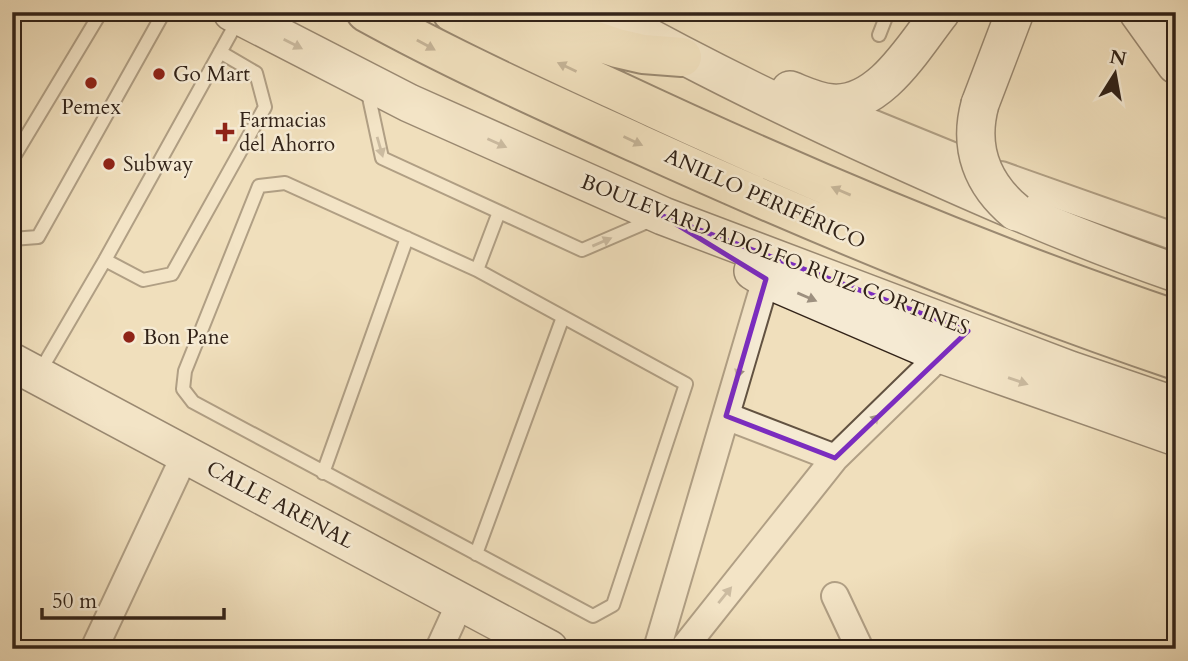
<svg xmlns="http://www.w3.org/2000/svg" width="1188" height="661" viewBox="0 0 1188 661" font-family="Cardo,serif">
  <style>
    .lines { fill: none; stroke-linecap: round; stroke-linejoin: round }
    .lane-casing { stroke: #625241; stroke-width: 16 }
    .street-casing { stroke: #625241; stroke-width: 30 }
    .secondary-casing { stroke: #322318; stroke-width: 40 }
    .highway-casing { stroke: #322318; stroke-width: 42 }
    .lane { stroke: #f5ead3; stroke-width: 12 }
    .street { stroke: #f5ead3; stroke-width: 26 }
    .secondary { stroke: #f5ead3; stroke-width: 37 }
    .highway { stroke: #f0dfbc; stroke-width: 38 }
    .tram { stroke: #322318; stroke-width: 2 }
    .secondary-bridge-casing { stroke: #322318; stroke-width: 40; stroke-linecap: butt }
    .secondary-bridge { stroke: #f5ead3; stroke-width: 37 }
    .oneway { fill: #9d907f }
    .oneway2 { fill: #91816a }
    .marked { fill: none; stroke: #7b2cbf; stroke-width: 5; stroke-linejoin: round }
    .poi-dot { fill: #8f2418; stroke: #f5ead3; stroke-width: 2.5 }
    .labels { text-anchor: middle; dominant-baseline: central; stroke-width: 5; stroke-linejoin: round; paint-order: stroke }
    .poi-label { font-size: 21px; fill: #322318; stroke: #f5ead3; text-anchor: start }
    .street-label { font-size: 21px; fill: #322318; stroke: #f5ead3 }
  </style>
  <rect width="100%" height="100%" fill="#f0dfbc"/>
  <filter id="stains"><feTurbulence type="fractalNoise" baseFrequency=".00286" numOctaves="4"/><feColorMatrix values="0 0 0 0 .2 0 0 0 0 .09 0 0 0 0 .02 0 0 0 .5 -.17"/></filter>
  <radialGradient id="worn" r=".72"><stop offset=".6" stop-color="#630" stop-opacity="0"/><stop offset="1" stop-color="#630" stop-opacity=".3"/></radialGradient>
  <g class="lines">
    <g class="lane-casing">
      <path id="lane" d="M879,35L888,12
        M367,88L382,158L582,250L654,219
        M12,160L101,12
        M285,183L477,270L686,384L613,605L593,616L193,402L183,389L185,371L259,186Z
        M12,239L38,237L164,12
        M105,260L143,280L172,274L265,107L256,73L220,52
        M477,270L499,212
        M39,373L105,260L238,20
        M323,473L407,238
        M476,554L563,317"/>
    </g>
    <g class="street-casing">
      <path id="street" d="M825,104L960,159
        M1001,175L1176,237
        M726,416L835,458
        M835,596L860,649
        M94,649L185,455
        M439,649L461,601
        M657,649L766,279
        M683,649L835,458L952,344"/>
    </g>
    <g class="secondary-casing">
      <path id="secondary" d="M232,12L409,103L663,216L1070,370L1176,406
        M603,12C695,64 790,110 887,154C982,197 1077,239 1176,273
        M1138,12L1176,65
        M790,90C803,95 817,102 832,103C880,107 914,46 941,12
        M980,104L1015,12
        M753,271L766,279L940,354L1176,437
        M12,362L549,649"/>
    </g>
    <g class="highway-casing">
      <path id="highway" d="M366,12C455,61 547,102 639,144C815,224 993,298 1176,360
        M452,12C506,40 561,65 615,90C798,176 985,255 1176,320
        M509,12L617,48L643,54L682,57"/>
    </g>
    <use href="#lane" class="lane"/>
    <use href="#street" class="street"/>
    <use href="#secondary" class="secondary"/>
    <use href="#highway" class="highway"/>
    <path class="tram" d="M1167,12L1176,23"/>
    <g class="secondary-bridge-casing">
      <path id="secondary-bridge" d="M980,104C968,148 982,184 1016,212"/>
    </g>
    <use href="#secondary-bridge" class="secondary-bridge"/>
  </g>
  <defs><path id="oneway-solid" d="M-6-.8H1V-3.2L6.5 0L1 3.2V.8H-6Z" transform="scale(1.75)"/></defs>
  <g class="oneway">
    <use href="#oneway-solid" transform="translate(293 44) rotate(27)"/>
    <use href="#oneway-solid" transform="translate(497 143) rotate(24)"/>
    <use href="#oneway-solid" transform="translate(380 147) rotate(74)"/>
    <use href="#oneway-solid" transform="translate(602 242) rotate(-23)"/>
    <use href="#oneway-solid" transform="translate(807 297) rotate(23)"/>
    <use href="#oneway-solid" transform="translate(740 368) rotate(106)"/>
    <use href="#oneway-solid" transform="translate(1018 381) rotate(19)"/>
    <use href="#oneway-solid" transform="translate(872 422) rotate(-45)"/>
    <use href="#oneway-solid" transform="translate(725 595) rotate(-51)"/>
  </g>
  <g class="oneway2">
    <use href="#oneway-solid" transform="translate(426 45) rotate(29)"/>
    <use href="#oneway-solid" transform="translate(567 67) rotate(-155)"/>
    <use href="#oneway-solid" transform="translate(633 141) rotate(25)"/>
    <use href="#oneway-solid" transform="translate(841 191) rotate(-157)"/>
  </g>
  <path d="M0 0H1188V661H0ZM663,216L968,331L835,458L726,416L766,279Z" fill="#f0dfbc" fill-opacity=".55" fill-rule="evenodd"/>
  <path class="marked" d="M663,216L968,331L835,458L726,416L766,279Z"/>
  <g class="poi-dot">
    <circle cx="159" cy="74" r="7"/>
    <circle cx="91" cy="83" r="7"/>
    <path d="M221.5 121.5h7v7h7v7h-7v7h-7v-7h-7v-7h7z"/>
    <circle cx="109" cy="164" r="7"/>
    <circle cx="129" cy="337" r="7"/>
  </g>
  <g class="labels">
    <g class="poi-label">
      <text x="173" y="74">Go Mart</text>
      <text x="91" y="107" text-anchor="middle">Pemex</text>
      <text x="239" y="120">Farmacias<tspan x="239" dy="24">del Ahorro</tspan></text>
      <text x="123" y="164">Subway</text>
      <text x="143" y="337">Bon Pane</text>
    </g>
    <g class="street-label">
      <text transform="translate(765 199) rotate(24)">ANILLO PERIFÉRICO</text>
      <text transform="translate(775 255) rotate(21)">BOULEVARD ADOLFO RUIZ CORTINES</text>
      <text transform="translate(280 505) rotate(28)">CALLE ARENAL</text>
    </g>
  </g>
  <rect width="1188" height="661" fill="none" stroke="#f0dfbc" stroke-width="42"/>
  <rect x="14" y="14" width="1160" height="633" fill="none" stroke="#322318" stroke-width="3.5"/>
  <rect x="21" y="21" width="1146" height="619" fill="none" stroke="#322318" stroke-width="2"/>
  <g transform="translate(1115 74) rotate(11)" stroke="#f5ead3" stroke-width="5" paint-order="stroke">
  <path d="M0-5L12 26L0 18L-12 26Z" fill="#322318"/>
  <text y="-10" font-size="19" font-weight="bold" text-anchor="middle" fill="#322318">N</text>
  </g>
  <path d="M42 608v10h182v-10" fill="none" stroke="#322318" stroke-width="3.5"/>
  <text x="52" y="608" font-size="21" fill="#322318" stroke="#f5ead3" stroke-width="5" paint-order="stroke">50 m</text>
  <rect width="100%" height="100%" filter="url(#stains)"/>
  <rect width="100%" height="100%" fill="url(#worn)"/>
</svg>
